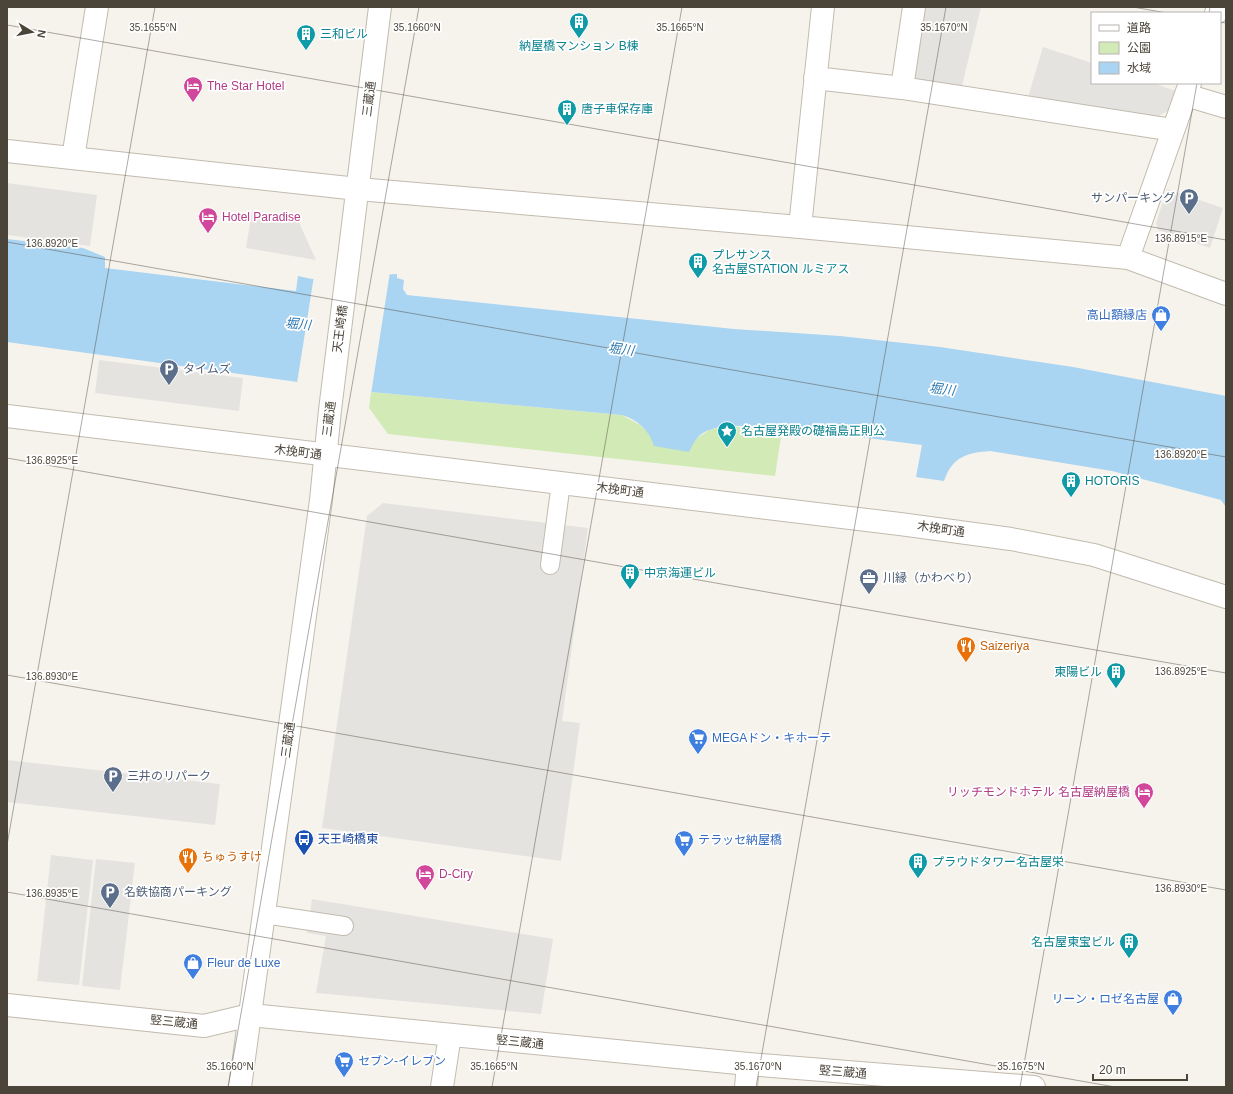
<svg xmlns="http://www.w3.org/2000/svg" width="1233" height="1094" viewBox="0 0 1233 1094" font-family="Arial,'Noto Sans JP',sans-serif">
  <style>
    .green { fill: #d2eab5 }
    .parking { fill: #e5e3e0 }
    .water { fill: #a9d4f2 }
    .pier { fill: #f6f3ec }
    .lines { fill: none; stroke-linecap: round; stroke-linejoin: round }
    .service-casing { stroke: #c2bbae; stroke-width: 20 }
    .minor-casing { stroke: #c2bbae; stroke-width: 24 }
    .tertiary-casing { stroke: #c2bbae; stroke-width: 24 }
    .service { stroke: #fff; stroke-width: 18 }
    .minor { stroke: #fff; stroke-width: 22 }
    .tertiary { stroke: #fff; stroke-width: 22 }
    .ticks { fill: none; stroke: #4b4439; stroke-width: 1; stroke-opacity: 0.45 }
    .labels { text-anchor: middle; dominant-baseline: central; stroke-width: 3.5; stroke-linejoin: round; paint-order: stroke }
    .culture-label { font-size: 12px; fill: #0d838f; stroke: #fff; text-anchor: start }
    .hotel-label { font-size: 12px; fill: #b23c85; stroke: #fff; text-anchor: start }
    .street-label { font-size: 12px; fill: #4b4439; stroke: #fff }
    .service-label { font-size: 12px; fill: #4e5e75; stroke: #fff; text-anchor: start }
    .shop-label { font-size: 12px; fill: #366cbe; stroke: #fff; text-anchor: start }
    .food-label { font-size: 12px; fill: #c56008; stroke: #fff; text-anchor: start }
    .transit-label { font-size: 12px; fill: #164399; stroke: #fff; text-anchor: start }
    .water-label { font-size: 13px; font-style: italic; fill: #2e7ab2; stroke: #fff }
    .ticks-label { font-size: 10px; text-anchor: middle; fill: #4b4439; stroke: #fff; stroke-width: 3.5; stroke-linejoin: round; paint-order: stroke }
  </style>
  <rect width="100%" height="100%" fill="#f6f3ec"/>
  <path class="green" d="M371,392L622,415L640,425L651,435L697,438L711,429L727,426L782,430L775,476L388,434L369,408Z"/>
  <path class="parking" d="M920,7H981L961,90L913,82Z
    M1043,47L1092,63V83H1153L1176,91L1169,110L1157,117L1028,97Z
    M7,183L97,195L90,246L7,235Z
    M1167,189L1223,208L1210,248L1158,230L1156,223Z
    M252,211L297,218L316,260L246,248Z
    M99,360L243,378L239,411L95,393Z
    M383,503L588,528L562,721L580,723L561,861L322,828L367,516Z
    M7,760L220,784L215,825L7,802Z
    M51,855L93,860L79,985L37,981Z
    M96,859L135,863L120,990L82,986Z
    M312,899L553,939L541,1014L316,993L326,936L307,933Z"/>
  <path class="water" d="M7,239L83,248L105,257V268L296,291L298,276L312,279L397,274V278L404,280L403,289L407,295L734,329L840,336L940,347L1073,367L1226,396V507L1221,500L1112,471L990,451C967,453 953,456 944,481L916,477L922,445L783,427L782,430C759,427 714,419 697,438C694,442 691,448 689,452L654,446C649,430 638,420 622,415L371,392L7,342Z"/>
  <path class="pier" d="M390,272L371,394L297,383L314,276Z"/>
  <g class="lines">
    <g class="service-casing">
      <path id="service" d="M550,565L561,483
        M264,914L344,926"/>
    </g>
    <g class="minor-casing">
      <path id="minor" d="M1216,13L1218,7
        M815,78L902,88L1173,130
        M902,88L914,7
        M1186,95L1226,107
        M73,158L97,7
        M358,189L800,227L1128,258L1226,294
        M800,227L823,7
        M1128,258L1190,83
        M7,1005L204,1026L250,1015L748,1064L1034,1087
        M442,1087L450,1035
        M746,1087L748,1064"/>
    </g>
    <g class="tertiary-casing">
      <path id="tertiary" d="M7,151L358,189
        M7,416L900,524L1011,539L1094,555L1226,597
        M240,1087L321,500L330,410L380,7"/>
    </g>
    <use href="#service" class="service"/>
    <use href="#minor" class="minor"/>
    <use href="#tertiary" class="tertiary"/>
  </g>
  <path class="ticks" d="M1133,7L1167,13M1209,13L1210,7M1220,22L1226,23M7,25L1226,240M7,242L1226,457M7,458L1226,673M7,675L1226,890M7,845L155,7M7,892L1115,1087M228,1087L419,7M492,1087L682,7M756,1087L946,7M1020,1087L1197,83"/>
  <defs>
    <g id="building-pin" transform="scale(1)"><path d="M0 17L-7.5 6A9.5 9.5 0 1 1 7.5 6Z" fill="#0f9aa8" stroke="#fff"/><path d="M-4-6H4V6H1V3H-1V6H-4ZM-2.5-4.3h1.7v1.8h-1.7ZM.8-4.3h1.7v1.8H.8ZM-2.5-1h1.7V.8h-1.7ZM.8-1h1.7V.8H.8Z" fill="#fff"/></g>
    <g id="hotel-pin" transform="scale(1)"><path d="M0 17L-7.5 6A9.5 9.5 0 1 1 7.5 6Z" fill="#d1479c" stroke="#fff"/><path d="M-6-4.5h1.5V1H6V5H4.5V3h-9V5H-6ZM-4 0a1.8 1.8 0 1 1 3.6 0ZM.5 0V-2.5h3Q6-2.5 6 0Z" fill="#fff"/></g>
    <g id="parking-pin" transform="scale(1)"><path d="M0 17L-7.5 6A9.5 9.5 0 1 1 7.5 6Z" fill="#5c6f8a" stroke="#fff"/><path d="M-3.5-5.5H1a3.5 3.5 0 0 1 0 7H-1V5.5H-3.5ZM-1-3.4V-.6H.8a1.4 1.4 0 0 0 0-2.8Z" fill="#fff"/></g>
    <g id="shop-pin" transform="scale(1)"><path d="M0 17L-7.5 6A9.5 9.5 0 1 1 7.5 6Z" fill="#3f7fe0" stroke="#fff"/><path d="M-5-2.5h2.3a2.7 3.5 0 0 1 5.4 0H5L5.5 6h-11ZM-1.5-2.5h3a1.5 2.3 0 0 0-3 0Z" fill="#fff"/></g>
    <g id="sight-pin" transform="scale(1)"><path d="M0 17L-7.5 6A9.5 9.5 0 1 1 7.5 6Z" fill="#0f9aa8" stroke="#fff"/><path d="M0-6L1.8-2.2L6-1.7L2.9 1.2L3.7 5.4L0 3.3L-3.7 5.4L-2.9 1.2L-6-1.7L-1.8-2.2Z" fill="#fff"/></g>
    <g id="office-pin" transform="scale(1)"><path d="M0 17L-7.5 6A9.5 9.5 0 1 1 7.5 6Z" fill="#5c6f8a" stroke="#fff"/><path d="M-6-3h4V-5.5h4V-3h4V5H-6ZM-1-4.5V-3h2v-1.5ZM-6 0V1H6V0Z" fill="#fff"/></g>
    <g id="restaurant-pin" transform="scale(1)"><path d="M0 17L-7.5 6A9.5 9.5 0 1 1 7.5 6Z" fill="#e8710a" stroke="#fff"/><path d="M-5-6h1v4h1v-4h1v4h1v-4h1v5L-1.5 .5V6h-2V.5L-5-1ZM5-6V6H3V1.5H1.5Q1.5-4 5-6Z" fill="#fff"/></g>
    <g id="supermarket-pin" transform="scale(1)"><path d="M0 17L-7.5 6A9.5 9.5 0 1 1 7.5 6Z" fill="#3f7fe0" stroke="#fff"/><path d="M-6-5.5h2.5l.6 2H6L4.5 2H-2.5L-4.4-4H-6ZM-1.5 3.2a1.3 1.3 0 1 0 .1 0ZM3 3.2a1.3 1.3 0 1 0 .1 0Z" fill="#fff"/></g>
    <g id="bus-pin" transform="scale(1)"><path d="M0 17L-7.5 6A9.5 9.5 0 1 1 7.5 6Z" fill="#1a4fb4" stroke="#fff"/><path d="M-5-6H5V4H4V6H2V4H-2V6H-4V4H-5ZM-3.5-4V0h7V-4ZM-3.5 1.2v1.5H-2V1.2ZM2 1.2v1.5H3.5V1.2Z" fill="#fff"/></g>
  </defs>
  <g fill-rule="evenodd">
    <use href="#building-pin" x="579" y="22"/>
    <use href="#building-pin" x="306" y="34"/>
    <use href="#hotel-pin" x="193" y="86"/>
    <use href="#building-pin" x="567" y="109"/>
    <use href="#parking-pin" x="1189" y="198"/>
    <use href="#hotel-pin" x="208" y="217"/>
    <use href="#building-pin" x="698" y="262"/>
    <use href="#shop-pin" x="1161" y="315"/>
    <use href="#parking-pin" x="169" y="369"/>
    <use href="#sight-pin" x="727" y="431"/>
    <use href="#building-pin" x="1071" y="481"/>
    <use href="#building-pin" x="630" y="573"/>
    <use href="#office-pin" x="869" y="578"/>
    <use href="#restaurant-pin" x="966" y="646"/>
    <use href="#building-pin" x="1116" y="672"/>
    <use href="#supermarket-pin" x="698" y="738"/>
    <use href="#parking-pin" x="113" y="776"/>
    <use href="#hotel-pin" x="1144" y="792"/>
    <use href="#bus-pin" x="304" y="839"/>
    <use href="#supermarket-pin" x="684" y="840"/>
    <use href="#restaurant-pin" x="188" y="857"/>
    <use href="#building-pin" x="918" y="862"/>
    <use href="#hotel-pin" x="425" y="874"/>
    <use href="#parking-pin" x="110" y="892"/>
    <use href="#building-pin" x="1129" y="942"/>
    <use href="#shop-pin" x="193" y="963"/>
    <use href="#shop-pin" x="1173" y="999"/>
    <use href="#supermarket-pin" x="344" y="1061"/>
  </g>
  <g class="labels">
    <g class="culture-label">
      <text x="320" y="34">三和ビル</text>
      <text x="579" y="46" text-anchor="middle">納屋橋マンション B棟</text>
      <text x="581" y="109">唐子車保存庫</text>
      <text x="712" y="255">プレサンス<tspan x="712" dy="14">名古屋STATION ルミアス</tspan></text>
      <text x="741" y="431">名古屋発殿の礎福島正則公</text>
      <text x="1085" y="481">HOTORIS</text>
      <text x="644" y="573">中京海運ビル</text>
      <text x="1102" y="672" text-anchor="end">東陽ビル</text>
      <text x="932" y="862">プラウドタワー名古屋栄</text>
      <text x="1115" y="942" text-anchor="end">名古屋東宝ビル</text>
    </g>
    <g class="hotel-label">
      <text x="207" y="86">The Star Hotel</text>
      <text x="222" y="217">Hotel Paradise</text>
      <text x="1130" y="792" text-anchor="end">リッチモンドホテル 名古屋納屋橋</text>
      <text x="439" y="874">D-Ciry</text>
    </g>
    <g class="street-label">
      <text transform="translate(369 99) rotate(-83)">三蔵通</text>
      <text transform="translate(340 329) rotate(-83)">天王崎橋</text>
      <text transform="translate(329 419) rotate(-83)">三蔵通</text>
      <text transform="translate(298 452) rotate(7)">木挽町通</text>
      <text transform="translate(620 490) rotate(7)">木挽町通</text>
      <text transform="translate(941 529) rotate(8)">木挽町通</text>
      <text transform="translate(288 740) rotate(-82)">三蔵通</text>
      <text transform="translate(174 1022) rotate(6)">竪三蔵通</text>
      <text transform="translate(520 1042) rotate(6)">竪三蔵通</text>
      <text transform="translate(843 1072) rotate(5)">竪三蔵通</text>
    </g>
    <g class="service-label">
      <text x="1175" y="198" text-anchor="end">サンパーキング</text>
      <text x="183" y="369">タイムズ</text>
      <text x="883" y="578">川縁（かわべり）</text>
      <text x="127" y="776">三井のリパーク</text>
      <text x="124" y="892">名鉄協商パーキング</text>
    </g>
    <g class="shop-label">
      <text x="1147" y="315" text-anchor="end">高山額縁店</text>
      <text x="712" y="738">MEGAドン・キホーテ</text>
      <text x="698" y="840">テラッセ納屋橋</text>
      <text x="207" y="963">Fleur de Luxe</text>
      <text x="1159" y="999" text-anchor="end">リーン・ロゼ名古屋</text>
      <text x="358" y="1061">セブン-イレブン</text>
    </g>
    <g class="food-label">
      <text x="980" y="646">Saizeriya</text>
      <text x="202" y="857">ちゅうすけ</text>
    </g>
    <g class="transit-label">
      <text x="318" y="839">天王崎橋東</text>
    </g>
    <g class="water-label">
      <text transform="translate(298 324) rotate(5)">堀川</text>
      <text transform="translate(621 349) rotate(7)">堀川</text>
      <text transform="translate(942 389) rotate(7)">堀川</text>
    </g>
  </g>
  <g class="ticks-label">
    <text x="153" y="31">35.1655°N</text>
    <text x="417" y="31">35.1660°N</text>
    <text x="680" y="31">35.1665°N</text>
    <text x="944" y="31">35.1670°N</text>
    <text x="1181" y="242">136.8915°E</text>
    <text x="52" y="247">136.8920°E</text>
    <text x="1181" y="458">136.8920°E</text>
    <text x="52" y="464">136.8925°E</text>
    <text x="1181" y="675">136.8925°E</text>
    <text x="52" y="680">136.8930°E</text>
    <text x="1181" y="892">136.8930°E</text>
    <text x="52" y="897">136.8935°E</text>
    <text x="230" y="1070">35.1660°N</text>
    <text x="494" y="1070">35.1665°N</text>
    <text x="758" y="1070">35.1670°N</text>
    <text x="1021" y="1070">35.1675°N</text>
  </g>
  <rect width="1233" height="1094" fill="none" stroke="#4b4439" stroke-width="16"/>
  <rect x="1091" y="12" width="130" height="72" fill="#ffffff" stroke="#b7b4b0"/>
  <rect x="1099" y="25" width="20" height="6" fill="#ffffff" stroke="#b7b4b0"/>
  <text x="1127" y="32" font-size="12" fill="#4b4439">道路</text>
  <rect x="1099" y="42" width="20" height="12" fill="#d2eab5" stroke="#b7b4b0"/>
  <text x="1127" y="52" font-size="12" fill="#4b4439">公園</text>
  <rect x="1099" y="62" width="20" height="12" fill="#a9d4f2" stroke="#b7b4b0"/>
  <text x="1127" y="72" font-size="12" fill="#4b4439">水域</text>
  <g transform="translate(32 32) rotate(100)" stroke="#ffffff" stroke-width="3" paint-order="stroke">
  <path d="M0-3L7 15L0 10L-7 15Z" fill="#4b4439"/>
  <text y="-6" font-size="11" font-weight="bold" text-anchor="middle" fill="#4b4439">N</text>
  </g>
  <path d="M1093 1074v6h94v-6" fill="none" stroke="#4b4439" stroke-width="2"/>
  <text x="1099" y="1074" font-size="12" fill="#4b4439" stroke="#ffffff" stroke-width="3" paint-order="stroke">20 m</text>
</svg>
